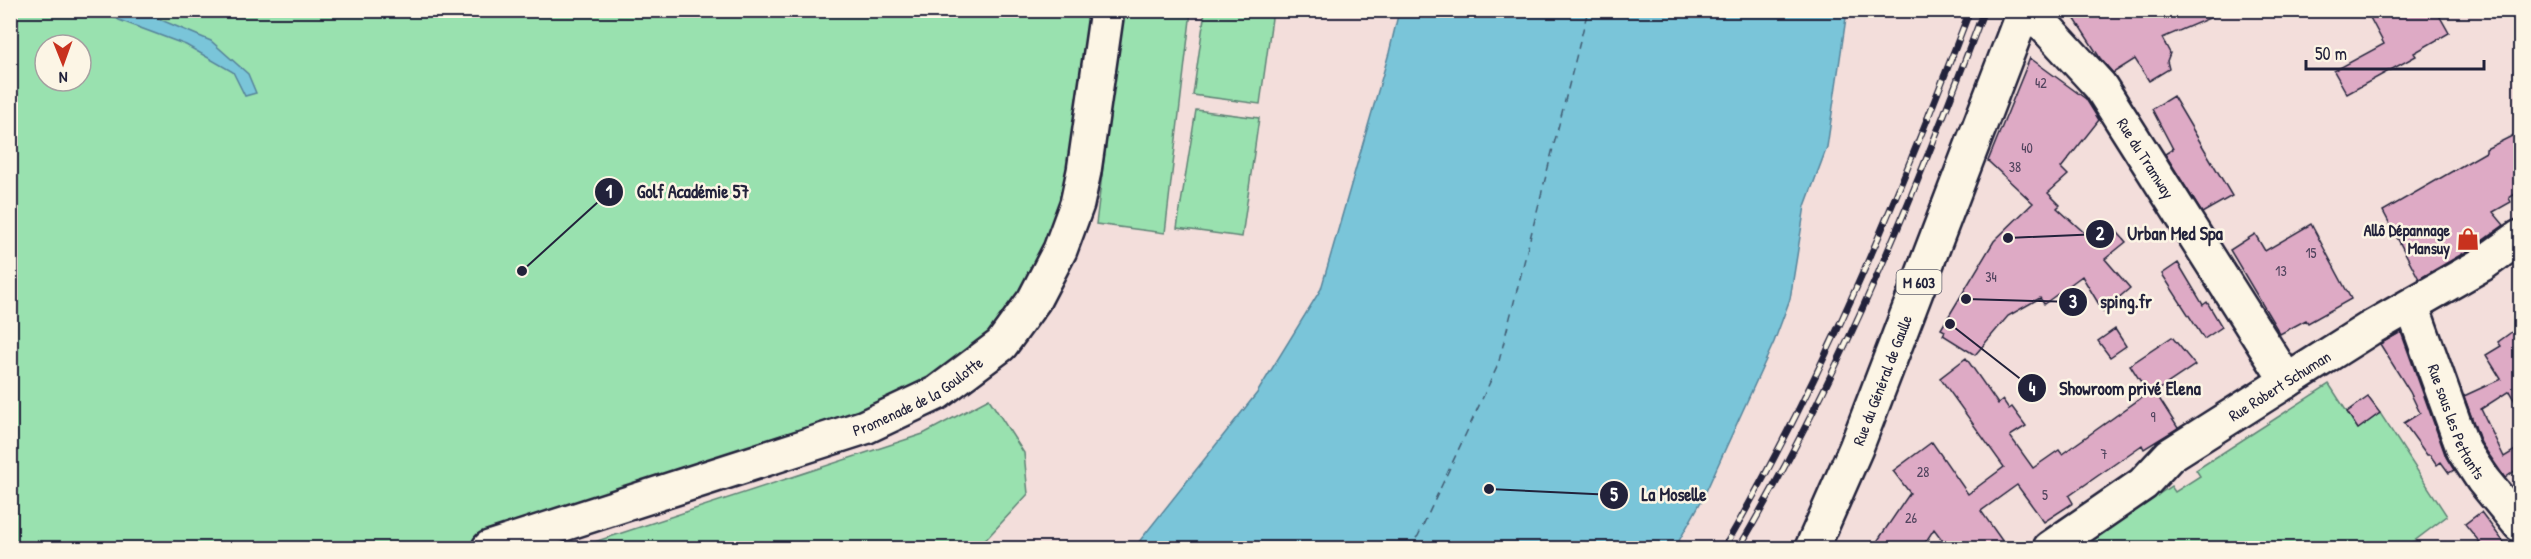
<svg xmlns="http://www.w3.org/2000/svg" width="2531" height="559" viewBox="0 0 2531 559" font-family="'Patrick Hand',sans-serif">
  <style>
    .green { fill: #99e1af; stroke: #5e8275; stroke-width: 1.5; fill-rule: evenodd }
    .water { fill: #7ac5d9; stroke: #57849a; stroke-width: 1.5 }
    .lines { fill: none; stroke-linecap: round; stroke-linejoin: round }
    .ferry { stroke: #415b72; stroke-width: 1.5; stroke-dasharray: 8 6; stroke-linecap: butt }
    .building { fill: #deaac5; stroke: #22223b; stroke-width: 1.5 }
    .minor-casing { stroke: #22223b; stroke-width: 38 }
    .major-casing { stroke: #22223b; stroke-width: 38 }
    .minor { stroke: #fcf5e5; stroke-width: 33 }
    .major { stroke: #fcf5e5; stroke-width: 33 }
    .rail-casing { stroke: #22223b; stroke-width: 7 }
    .rail { stroke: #fcf5e5; stroke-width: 4.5; stroke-dasharray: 14; stroke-linecap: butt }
    .labels { text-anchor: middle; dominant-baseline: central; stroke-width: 5; stroke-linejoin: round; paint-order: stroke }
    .number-label { font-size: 14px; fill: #51445e }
    .shield { fill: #fcf5e5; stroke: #63616e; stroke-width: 1.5 }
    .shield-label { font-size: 15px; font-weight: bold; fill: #22223b }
    .street-label { font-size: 16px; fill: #22223b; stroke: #fcf5e5 }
    .poi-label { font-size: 16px; font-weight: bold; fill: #22223b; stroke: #fcf5e5; text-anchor: end }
    .leader { fill: none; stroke: #22223b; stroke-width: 2 }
    .callout-dot { fill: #22223b; stroke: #fcf5e5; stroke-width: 2 }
    .mark-label { font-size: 18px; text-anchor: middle; font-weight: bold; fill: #fff }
    .callout-label { font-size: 18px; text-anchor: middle; font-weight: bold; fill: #22223b; stroke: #fcf5e5; stroke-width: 5; stroke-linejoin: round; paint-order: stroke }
  </style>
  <rect width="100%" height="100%" fill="#f3dedb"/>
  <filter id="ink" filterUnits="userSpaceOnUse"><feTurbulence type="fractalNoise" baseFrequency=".0167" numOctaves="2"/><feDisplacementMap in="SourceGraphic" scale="12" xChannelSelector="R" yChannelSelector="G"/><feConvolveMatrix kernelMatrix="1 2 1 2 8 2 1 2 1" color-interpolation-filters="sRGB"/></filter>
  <g filter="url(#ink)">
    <path class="green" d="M11,11H1097L1069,183L1051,239L1009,313L967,356L892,403L588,508L459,548H14L10,544V308L12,307L11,304ZM45,45H81V81H45Z
      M1122,11H1191L1165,233L1096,224Z
      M1205,11H1273L1260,104L1193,95Z
      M1196,110L1259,118L1242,237L1177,228Z
      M2329,384L2358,429L2380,413L2447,516L2405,548H2076L2171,486L2175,492L2200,476L2196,470Z
      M989,399L1024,453L1028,494L978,548H576L923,434Z"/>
    <path class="water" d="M106,11H140L211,41L248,74L256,93L245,96L233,72L186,45L119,20Z
      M1399,11H1847L1827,147L1805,206L1790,299L1774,342L1703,498L1675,548H1134L1257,393L1321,289L1389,53Z"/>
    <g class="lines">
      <path class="ferry" d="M1406,548L1418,536L1498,365L1588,10"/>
    </g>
    <path class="building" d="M2069,10H2226V11L2162,38L2170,53L2167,61L2169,69L2149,81L2135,59L2113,73L2100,58Z
      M2366,10H2436L2449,33L2414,53L2416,56L2347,94L2334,71L2384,44Z
      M2030,58L2086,99L2099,120L2061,168L2068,175L2048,193L2060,205L2057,208L2088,236L2090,235L2095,240L2112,226L2126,242L2105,259L2130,288L2103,311L2082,276L2044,304L2040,298L2008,316L1975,355L1943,335L1945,331L1941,329L1994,241L2033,203L1988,161Z
      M2173,96L2232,196L2202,213L2165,154L2173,149L2152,109Z
      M2520,132V191L2509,198L2511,202L2493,212L2504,225L2471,249L2419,279L2383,211L2486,152V149Z
      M2311,224L2351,299L2308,323L2306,320L2280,334L2230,250L2255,234L2265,251Z
      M2178,263L2203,305L2207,302L2222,327L2204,339L2162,274Z
      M2115,329L2126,346L2110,357L2098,341Z
      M2513,331L2516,336L2520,333V410L2509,391L2481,409L2504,457L2520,447V467L2505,478L2481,443L2464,396L2501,379L2486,355L2501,346L2498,342Z
      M2401,332L2446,457L2454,470L2449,473L2441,462L2437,465L2430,455H2427L2404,423L2420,413L2410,392L2380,344Z
      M2172,337L2195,365L2155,392L2178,428L2144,449L2142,445L2069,496L2073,503L2044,522L2017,485L1981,511L2008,549H1949L1934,529L1921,549H1872L1910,493L1893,471L1932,442L1968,494L2004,467L1940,378L1966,358L1998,404L2003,400L2009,409L2012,407L2026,426L2010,436L2033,468L2059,450L2062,454L2148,393L2130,365Z
      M2368,397L2380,413L2358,429L2347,412Z
      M2481,512L2509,549H2485L2465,524Z"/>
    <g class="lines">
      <g class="minor-casing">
        <g id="minor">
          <path id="s1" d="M2023,14L2042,23L2100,86L2287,381"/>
          <path id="s2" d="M2412,306L2464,451L2483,480L2520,525"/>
          <path id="s3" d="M489,548L865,427L937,393L1001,345L1034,300L1060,250L1077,204L1084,171L1107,10"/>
          <path id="s4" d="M2050,548L2143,484L2170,455L2369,329L2481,265L2520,237"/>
        </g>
      </g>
      <g class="major-casing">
        <g id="major">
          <path id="s5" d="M1812,548L1856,448L2024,10"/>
        </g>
      </g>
      <use href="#minor" class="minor"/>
      <use href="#major" class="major"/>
      <g class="rail-casing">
        <path id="rail" d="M1724,548C1824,377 1899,195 1970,10
          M1739,548C1839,378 1915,195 1984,10"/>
      </g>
      <use href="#rail" class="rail"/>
    </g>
  </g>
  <defs>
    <g id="shop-bare" transform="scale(1.8)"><path d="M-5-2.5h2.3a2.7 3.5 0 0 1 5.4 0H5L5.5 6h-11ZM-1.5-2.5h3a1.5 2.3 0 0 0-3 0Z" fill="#c8321e" stroke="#fcf5e5" stroke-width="2.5" paint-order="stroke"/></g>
  </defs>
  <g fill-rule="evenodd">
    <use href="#shop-bare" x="2468" y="239"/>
  </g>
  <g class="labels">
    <g class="number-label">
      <text x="2041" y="82">42</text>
      <text x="2027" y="147">40</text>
      <text x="2015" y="166">38</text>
      <text x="2311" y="252">15</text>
      <text x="2281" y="270">13</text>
      <text x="1991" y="276">34</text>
      <text x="2153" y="416">9</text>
      <text x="2104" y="453">7</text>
      <text x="1923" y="471">28</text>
      <text x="2045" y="494">5</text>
      <text x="1911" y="517">26</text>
    </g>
    <rect class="shield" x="1896.5" y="270" width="45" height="24" rx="4.5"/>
    <g class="shield-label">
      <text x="1919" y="282">M 603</text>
    </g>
    <g class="street-label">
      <text stroke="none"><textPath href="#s1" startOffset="192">Rue du Tramway</textPath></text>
      <text stroke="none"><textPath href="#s5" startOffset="182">Rue du Général de Gaulle</textPath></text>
      <text stroke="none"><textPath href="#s4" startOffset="282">Rue Robert Schuman</textPath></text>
      <text stroke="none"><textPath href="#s3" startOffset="456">Promenade de la Goulotte</textPath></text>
      <text stroke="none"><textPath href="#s2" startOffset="124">Rue sous les Pettants</textPath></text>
    </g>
    <g class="poi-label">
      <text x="2450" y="230">Allô Dépannage<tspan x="2450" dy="18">Mansuy</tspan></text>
    </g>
  </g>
  <path class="leader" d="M522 271L609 192M2008 238L2100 234M1966 299L2073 302M1950 324L2032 388M1489 489L1614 495"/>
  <g class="callout-dot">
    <circle cx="522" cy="271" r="6"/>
    <circle cx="2008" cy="238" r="6"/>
    <circle cx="1966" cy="299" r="6"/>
    <circle cx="1950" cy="324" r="6"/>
    <circle cx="1489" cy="489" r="6"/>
    <circle cx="609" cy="192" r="15"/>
    <circle cx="2100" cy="234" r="15"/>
    <circle cx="2073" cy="302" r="15"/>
    <circle cx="2032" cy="388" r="15"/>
    <circle cx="1614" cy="495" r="15"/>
  </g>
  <g class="mark-label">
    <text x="609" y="198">1</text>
    <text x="2100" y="240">2</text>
    <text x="2073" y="308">3</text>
    <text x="2032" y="395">4</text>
    <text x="1614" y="501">5</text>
  </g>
  <g class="callout-label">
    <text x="693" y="198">Golf Académie 57</text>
    <text x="2175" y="240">Urban Med Spa</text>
    <text x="2126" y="308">sping.fr</text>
    <text x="2130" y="395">Showroom privé Elena</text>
    <text x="1674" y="501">La Moselle</text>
  </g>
  <rect width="2531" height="559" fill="none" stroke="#fcf5e5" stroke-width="36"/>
  <rect x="18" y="18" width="2495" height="523" fill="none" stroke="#22223b" stroke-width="2" filter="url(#ink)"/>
  <g transform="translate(63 63) rotate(179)"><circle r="28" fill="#fcf5e5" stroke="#a5a1a1" stroke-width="1.5"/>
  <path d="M0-4.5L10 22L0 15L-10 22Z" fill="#c8321e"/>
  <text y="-9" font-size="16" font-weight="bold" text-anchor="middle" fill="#22223b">N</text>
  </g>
  <path d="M2306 60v9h178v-9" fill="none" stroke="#22223b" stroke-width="3"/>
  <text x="2315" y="60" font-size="18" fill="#22223b" stroke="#fcf5e5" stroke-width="4.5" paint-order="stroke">50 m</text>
</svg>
